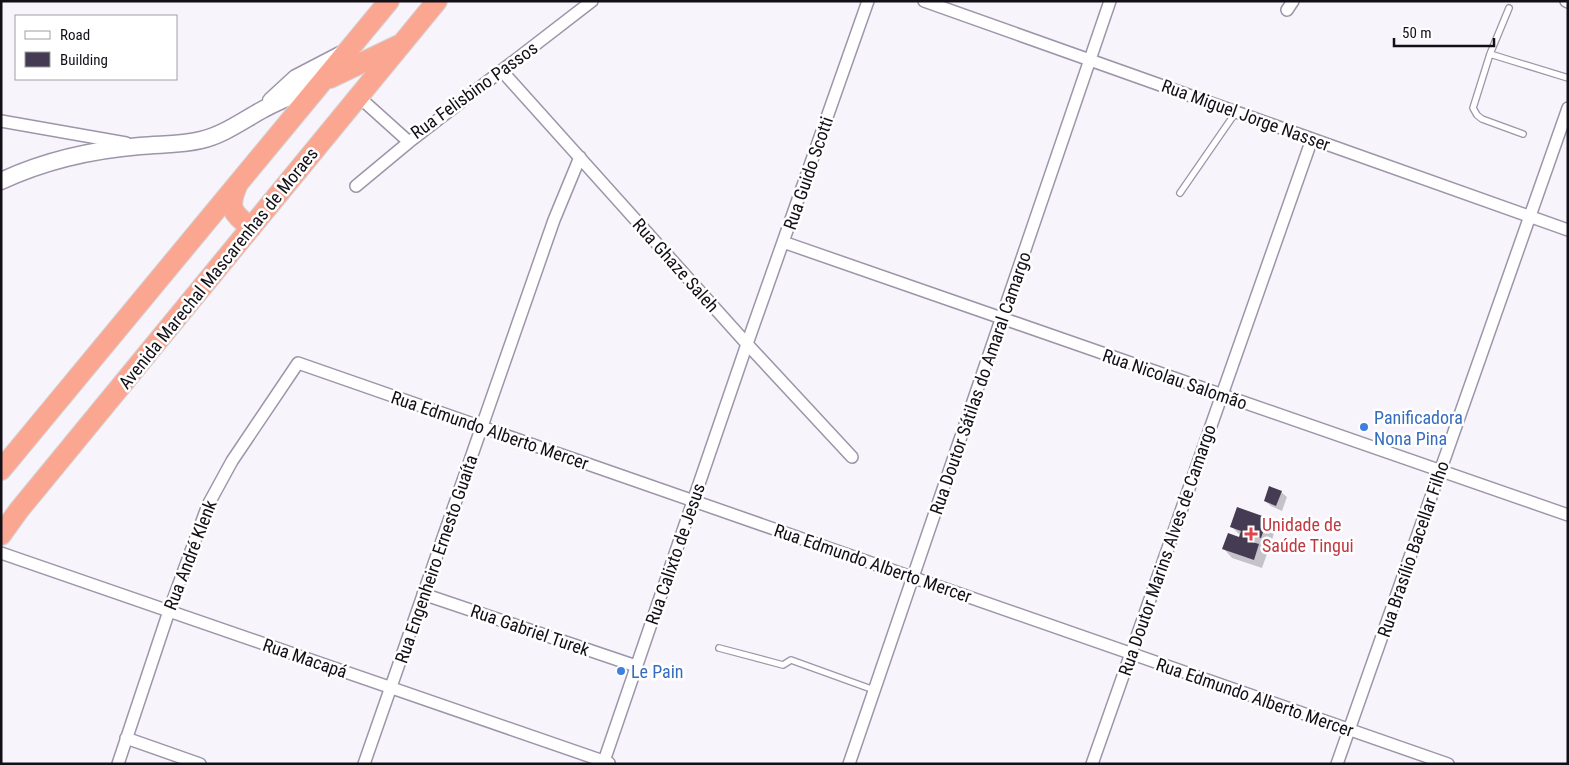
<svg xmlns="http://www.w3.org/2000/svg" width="1569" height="765" viewBox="0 0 1569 765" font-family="'Roboto Condensed',sans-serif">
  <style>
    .shadow { fill: #0003 }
    .building { fill: #453b53 }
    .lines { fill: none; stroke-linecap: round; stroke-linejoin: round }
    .lane-casing { stroke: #9d95a9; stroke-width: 8 }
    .street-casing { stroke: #9d95a9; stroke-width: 14 }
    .secondary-casing { stroke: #9d95a9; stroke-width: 19 }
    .highway-casing { stroke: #d4d4d5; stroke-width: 22 }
    .lane { stroke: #fff; stroke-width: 5.5 }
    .street { stroke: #fff; stroke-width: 11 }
    .secondary { stroke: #fff; stroke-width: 16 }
    .highway { stroke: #fba691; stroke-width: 20 }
    .shop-dot { fill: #3f7fe0; stroke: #fff; stroke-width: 2 }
    .health-dot { fill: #e0444e; stroke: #fff; stroke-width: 2 }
    .labels { text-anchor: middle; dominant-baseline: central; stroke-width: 5; stroke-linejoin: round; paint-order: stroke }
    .street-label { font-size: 18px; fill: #120f16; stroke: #fff }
    .shop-label { font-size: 18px; fill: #366cbe; stroke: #fff; text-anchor: start }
    .health-label { font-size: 18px; fill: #be3a42; stroke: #fff; text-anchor: start }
  </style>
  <rect width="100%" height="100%" fill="#f7f4fc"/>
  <path class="shadow" d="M1281,492L1287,497L1282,511L1271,506L1265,501Z
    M1268,519L1276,527L1270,546L1263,543L1261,548L1267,554L1262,568L1232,558L1224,549L1240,538V535L1231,526Z"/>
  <path class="building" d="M1269,486L1282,491L1276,506L1264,501Z
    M1237,507L1268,518L1261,538L1254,536L1252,542L1259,544L1254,560L1222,549L1228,533L1239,537L1241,531L1230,527Z"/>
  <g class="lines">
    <g class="lane-casing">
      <path id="lane" d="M1509,8L1490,54L1473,108L1477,115L1482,119L1523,134
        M1490,54L1568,78
        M1180,193L1236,112
        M719,648L783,665L791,660L874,690"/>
    </g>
    <g class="street-casing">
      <path id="street" d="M924,1L1568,230
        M1566,1L1568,2
        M1287,10L1293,1
        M502,71L747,344L852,457
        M359,97L409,142L592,1
        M1,121L126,143
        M356,186L409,142
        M783,242L1568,515
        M1,553L609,763
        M423,594L636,666
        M126,738L200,764
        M118,764L169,611L208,505L232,461L298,363L1448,764
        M364,764L554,220L580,157
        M603,764L747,344L868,1
        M849,764L1110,1
        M1092,764L1312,139
        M1337,764L1568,108"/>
    </g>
    <g class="secondary-casing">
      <path id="secondary" d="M271,101L296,78L346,52
        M1,181C46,160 91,150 140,146C160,144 181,145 201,140C223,135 242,121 262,110C280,100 301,92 320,83"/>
    </g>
    <g class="highway-casing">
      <path id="highway" d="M330,78L399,45
        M237,186C227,209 233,213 251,228
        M1,470L389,1
        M1,535L19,510L437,1"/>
    </g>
    <use href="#lane" class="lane"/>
    <use href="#street" class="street"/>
    <use href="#secondary" class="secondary"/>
    <use href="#highway" class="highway"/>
  </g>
  <g class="shop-dot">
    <circle cx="1364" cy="427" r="5"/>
    <circle cx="621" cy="671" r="5"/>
  </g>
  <path class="health-dot" d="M1248.5 526.5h5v5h5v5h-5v5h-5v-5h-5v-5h5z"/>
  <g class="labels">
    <g class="street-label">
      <text transform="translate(474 90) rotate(-36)">Rua Felisbino Passos</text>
      <text transform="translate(1246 115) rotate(20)">Rua Miguel Jorge Nasser</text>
      <text transform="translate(808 173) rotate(-71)">Rua Guido Scotti</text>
      <text transform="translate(676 265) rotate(48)">Rua Ghaze Saleh</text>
      <text transform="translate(218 268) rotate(-51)">Avenida Marechal Mascarenhas de Moraes</text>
      <text transform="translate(1175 379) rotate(19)">Rua Nicolau Salomão</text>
      <text transform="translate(980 383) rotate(-71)">Rua Doutor Sátilas do Amaral Camargo</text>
      <text transform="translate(490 430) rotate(19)">Rua Edmundo Alberto Mercer</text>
      <text transform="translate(1413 549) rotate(-71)">Rua Brasílio Bacellar Filho</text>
      <text transform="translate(1167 550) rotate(-71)">Rua Doutor Marins Alves de Camargo</text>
      <text transform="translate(675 554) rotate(-71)">Rua Calixto de Jesus</text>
      <text transform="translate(190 555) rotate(-69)">Rua André Klenk</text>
      <text transform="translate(436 559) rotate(-71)">Rua Engenheiro Ernesto Guaíta</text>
      <text transform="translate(873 563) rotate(19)">Rua Edmundo Alberto Mercer</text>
      <text transform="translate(530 630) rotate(19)">Rua Gabriel Turek</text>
      <text transform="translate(305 658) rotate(19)">Rua Macapá</text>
      <text transform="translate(1255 697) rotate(19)">Rua Edmundo Alberto Mercer</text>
    </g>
    <g class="shop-label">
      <text x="1374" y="417">Panificadora<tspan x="1374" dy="21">Nona Pina</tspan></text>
      <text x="631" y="671">Le Pain</text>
    </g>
    <g class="health-label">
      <text x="1262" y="524">Unidade de<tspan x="1262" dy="21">Saúde Tingui</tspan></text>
    </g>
  </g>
  <rect width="1569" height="765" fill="none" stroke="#120f16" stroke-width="5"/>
  <rect x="15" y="15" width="162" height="65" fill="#ffffff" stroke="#a09fa2"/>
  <rect x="25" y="31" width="25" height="8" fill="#ffffff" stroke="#a09fa2"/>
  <text x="60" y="40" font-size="15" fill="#120f16">Road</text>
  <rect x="25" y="52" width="25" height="15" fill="#453b53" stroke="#a09fa2"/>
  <text x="60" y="65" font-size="15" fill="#120f16">Building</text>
  <path d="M1394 38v8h100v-8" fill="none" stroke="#120f16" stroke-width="2.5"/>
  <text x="1402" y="38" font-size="15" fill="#120f16" stroke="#ffffff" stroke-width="4" paint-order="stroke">50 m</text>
</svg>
